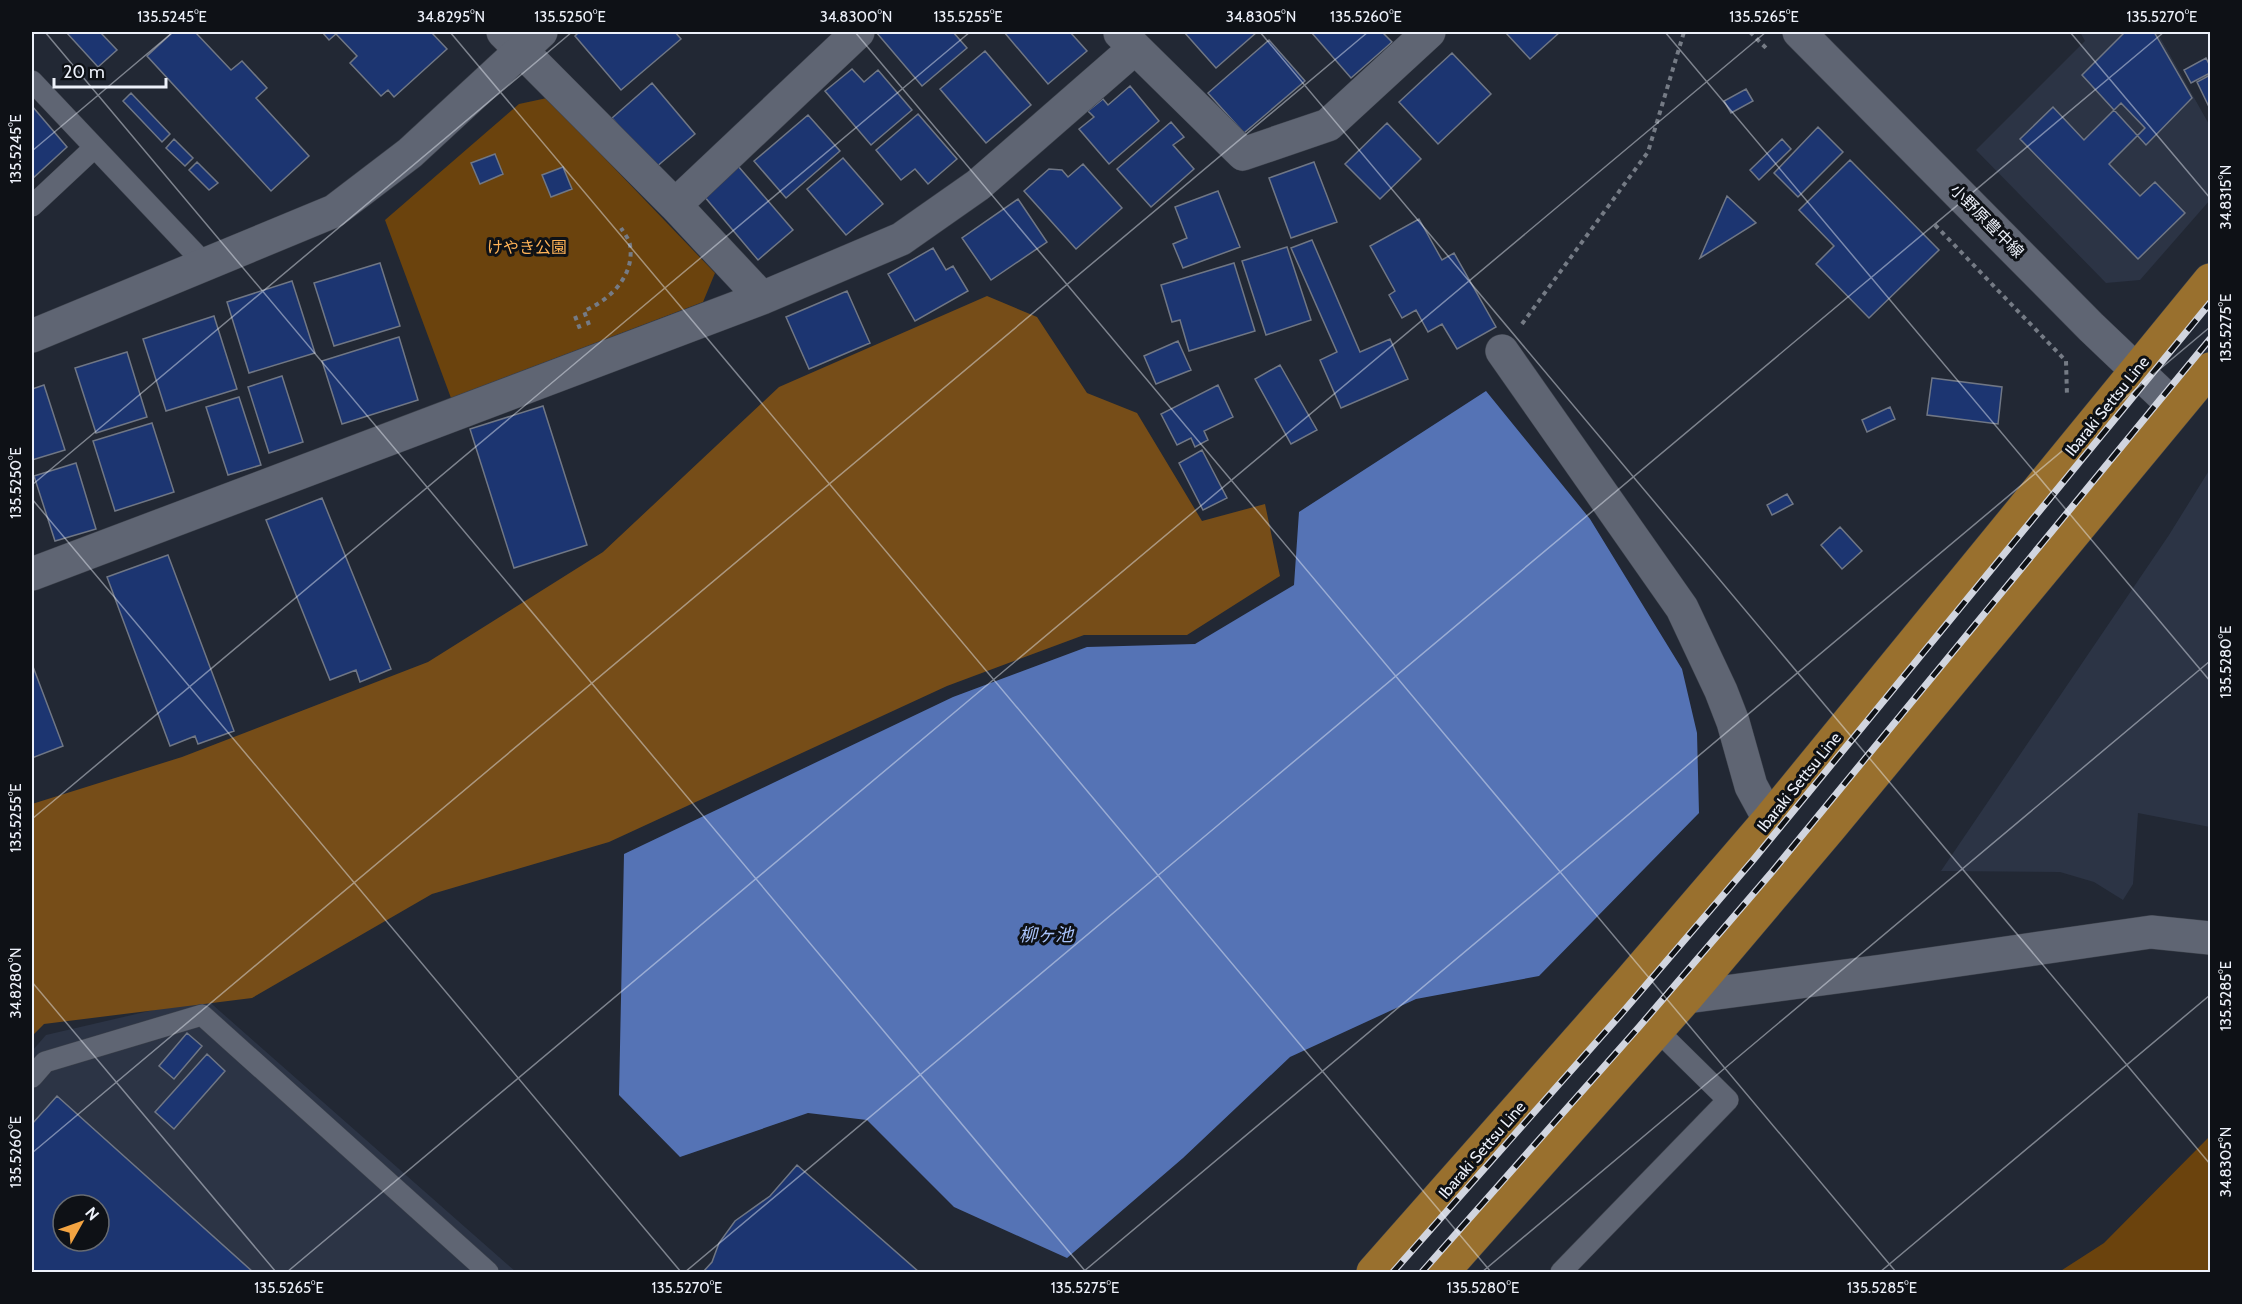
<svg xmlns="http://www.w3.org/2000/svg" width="2242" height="1304" viewBox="0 0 2242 1304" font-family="Cabin,'Noto Sans JP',sans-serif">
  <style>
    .built { fill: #2c3445; fill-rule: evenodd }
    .green { fill: #6b430d }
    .forest { fill: #764d18 }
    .water { fill: #5573b5 }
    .building { fill: #1c3571; stroke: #707785; stroke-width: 1.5; fill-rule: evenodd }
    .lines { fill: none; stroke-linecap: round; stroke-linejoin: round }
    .service-casing { stroke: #3d424c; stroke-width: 22 }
    .minor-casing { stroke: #3d424c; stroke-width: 34 }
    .tertiary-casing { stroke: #3d424c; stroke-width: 34 }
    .primary-casing { stroke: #3d424c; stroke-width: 34 }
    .path { stroke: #757b85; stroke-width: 4; stroke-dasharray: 4.5 4.5; stroke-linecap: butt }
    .service { stroke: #5f6573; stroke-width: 21 }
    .minor { stroke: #5f6573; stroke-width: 33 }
    .tertiary { stroke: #5f6573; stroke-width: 33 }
    .primary { stroke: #99702e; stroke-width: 33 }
    .rail-casing { stroke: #d1d5df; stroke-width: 7 }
    .rail { stroke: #0e1116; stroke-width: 4.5; stroke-dasharray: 14; stroke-linecap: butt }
    .ticks { fill: none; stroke: #edf1fa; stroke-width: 1.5; stroke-opacity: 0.45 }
    .labels { text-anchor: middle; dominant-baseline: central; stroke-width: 6; stroke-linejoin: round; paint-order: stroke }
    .street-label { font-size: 16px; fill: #edf1fa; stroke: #0e1116 }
    .park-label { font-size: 16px; fill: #ffb358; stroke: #0e1116 }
    .water-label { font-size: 18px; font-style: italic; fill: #a9c3fa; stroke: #0e1116 }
    .neatline { fill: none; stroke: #edf1fa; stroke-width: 2 }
    .ticks-label { font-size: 15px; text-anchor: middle; fill: #edf1fa }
  </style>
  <rect width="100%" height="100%" fill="#222834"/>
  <path class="built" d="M2080,32H2157L2210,126V200L2140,280L2106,283L1976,150L2085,41Z
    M2210,469V827L2138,813L2133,884L2123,900L2094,882L2060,872L1941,871L2169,535Z
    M205,998L516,1272H32V1051L46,1035ZM63,1205H99V1241H63Z"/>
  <path class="green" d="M547,98L715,273L703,302L451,398L385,220L519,104Z
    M2210,1136V1272H2059L2104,1243Z"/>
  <path class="forest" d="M987,296L1037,317L1087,393L1137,413L1202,521L1265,504L1280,576L1187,635H1084L947,686L609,842L432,894L252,998L44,1024L32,1036V804L182,757L428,662L603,552L779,387Z"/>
  <path class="water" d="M1486,391L1590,519L1682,669L1697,733L1699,813L1539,976L1416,999L1290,1057L1183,1158L1067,1258L954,1207L867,1120L808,1113L680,1157L619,1095L624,854L953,697L1087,647L1195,644L1294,585L1299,512Z"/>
  <path class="building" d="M66,32H100L117,50L98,67Z
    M173,32H195L231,70L242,61L267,88L256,98L309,156L271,191L147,56Z
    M322,32H431L447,49L394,97L388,90L381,96L350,63L357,56L336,34L329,40Z
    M579,32H675L681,39L621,90L575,36Z
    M876,32H953L967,48L922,86Z
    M1004,32H1070L1087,51L1048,84Z
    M1184,32H1257L1216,68Z
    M1311,32H1382L1392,42L1351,78Z
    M1505,32H1560L1530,59Z
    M2125,32H2154L2192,98L2146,145L2082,75Z
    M1269,40L1305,81L1244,133L1208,93Z
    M985,51L1031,105L986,143L940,89Z
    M1452,53L1491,94L1438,144L1399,102Z
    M2206,58L2210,66V73L2191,83L2184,70Z
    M852,69L864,82L878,70L912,110L871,145L825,91Z
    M2210,75V109L2197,82Z
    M652,83L695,134L655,168L612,118Z
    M1130,86L1159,121L1109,164L1079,129L1094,117L1088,111L1103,99L1108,105Z
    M1746,89L1753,101L1731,113L1724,101Z
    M131,93L170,134L162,142L123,101Z
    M2121,103L2145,128L2109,164L2140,196L2155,182L2185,213L2138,259L2020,139L2053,107L2084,140Z
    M32,106L67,147L32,179Z
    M918,114L957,159L928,184L915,169L901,180L876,150Z
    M808,115L840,151L786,198L754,161Z
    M1171,122L1184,137L1173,145L1194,169L1151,207L1117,169Z
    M1387,123L1421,159L1380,199L1345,164Z
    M1818,127L1843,152L1798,197L1774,173Z
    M174,139L193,158L185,166L166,148Z
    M1782,139L1791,149L1759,180L1750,170Z
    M495,154L503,174L480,184L471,163Z
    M843,158L883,204L846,235L807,189Z
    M1850,160L1939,250L1869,318L1816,264L1834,246L1799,210Z
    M197,162L218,183L209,190L189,170Z
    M1314,162L1337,222L1291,238L1269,178Z
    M1083,164L1122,208L1076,249L1024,191L1049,169L1062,170L1068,177Z
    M738,166L793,230L758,260L704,196Z
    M563,167L572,189L551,197L542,175Z
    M1218,191L1240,247L1183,268L1173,244L1187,238L1175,207Z
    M1727,196L1756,223L1700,258Z
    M1018,199L1047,242L991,280L962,238Z
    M1419,219L1442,260L1454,253L1496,327L1457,349L1442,324L1428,332L1416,310L1402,318L1389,295L1395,291L1370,246Z
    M1312,240L1360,352L1390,339L1408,379L1341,408L1320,360L1337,352L1291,248Z
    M1287,247L1311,320L1266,335L1242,261Z
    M933,248L946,270L953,266L968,291L915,321L888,274Z
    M380,263L400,326L334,346L314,283Z
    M1234,263L1255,331L1189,351L1180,320L1172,322L1161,285Z
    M292,281L315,353L249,373L227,302Z
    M847,291L870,343L809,369L786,317Z
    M214,316L237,389L166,411L143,339Z
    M399,337L418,400L342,424L322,361Z
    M1178,341L1191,370L1156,384L1144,356Z
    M127,352L147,417L96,433L75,368Z
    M1280,365L1317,430L1291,444L1255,379Z
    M282,376L303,442L269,453L248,387Z
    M1932,378L2002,387L1998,424L1927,415Z
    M44,385L65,450L32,460V389Z
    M1218,385L1233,417L1204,431L1208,440L1195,447L1191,438L1177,445L1161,414Z
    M239,397L261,465L228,475L206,407Z
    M543,406L587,545L514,568L470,429Z
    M1890,407L1895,419L1867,432L1862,420Z
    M152,423L174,492L115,511L93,441Z
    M1202,450L1227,498L1203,510L1179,463Z
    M76,463L96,529L55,541L34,476Z
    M1787,494L1793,504L1772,515L1767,505Z
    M322,498L391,669L360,682L356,670L330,680L266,520Z
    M1840,527L1862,551L1842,569L1821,545Z
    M168,555L234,731L198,744L195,736L170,746L107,577Z
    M32,664L63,746L32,758Z
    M187,1033L202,1046L174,1079L159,1066Z
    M207,1054L225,1071L174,1129L155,1112Z
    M57,1096L253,1272H32V1124ZM63,1205H99V1241H63Z
    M797,1165L919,1272H703L712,1262L719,1243L735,1221L770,1196Z"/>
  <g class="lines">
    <g class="service-casing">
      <path id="service" d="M32,81L206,265
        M32,206L94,148
        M32,1077L45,1062L202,1015L488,1272
        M1561,1272L1728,1100L1658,1031"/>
    </g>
    <g class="minor-casing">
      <path id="minor" d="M503,32L675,205L762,298
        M1120,33L1243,154L1328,125L1429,32
        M675,205L858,32
        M1502,351L1682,608L1721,691L1733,722L1751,786L1769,819
        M32,574L762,298L901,239L978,185L1135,48
        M1687,997L1882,971L2151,932L2210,938"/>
    </g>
    <g class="tertiary-casing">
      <path id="tertiary" d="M1799,32L2091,327L2176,408
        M32,336L334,211L410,153L541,32"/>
    </g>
    <g class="primary-casing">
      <path id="primary" d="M1373,1272L1629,982L1769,819L2210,280
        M1443,1272L1687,997L1830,828L2210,369"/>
    </g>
    <path class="path" d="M1750,32L1766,48
      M1935,225L2066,361L2067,396
      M575,316L580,329
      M1522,324L1648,152L1684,32
      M589,325L584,311C610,300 635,276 630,245C629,239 624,233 621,228"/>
    <use href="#service" class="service"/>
    <use href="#minor" class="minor"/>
    <use href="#tertiary" class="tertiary"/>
    <use href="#primary" class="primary"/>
    <g class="rail-casing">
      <path id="rail" d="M1393,1272L1622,1013L1754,859L2210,303
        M1422,1272L1639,1027L1772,872L2210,339"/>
    </g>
    <use href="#rail" class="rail"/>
  </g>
  <path class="ticks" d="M45,32L1086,1272M450,32L1491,1272M855,32L1896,1272M1260,32L2210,1164M1665,32L2210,681M2070,32L2210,198M32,151L173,32M32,485L572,32M32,499L681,1272M32,819L970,32M32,982L276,1272M32,1153L1368,32M287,1272L1766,32M685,1272L2164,32M1083,1272L2210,327M1482,1272L2210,661M1880,1272L2210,995"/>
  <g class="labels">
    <g class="street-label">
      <text transform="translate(1987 221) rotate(45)">小野原豊中線</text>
      <text transform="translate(2107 406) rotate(-51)">Ibaraki Settsu Line</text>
      <text transform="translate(1799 782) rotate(-51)">Ibaraki Settsu Line</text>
      <text transform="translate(1482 1150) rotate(-49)">Ibaraki Settsu Line</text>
    </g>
    <g class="park-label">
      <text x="527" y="247">けやき公園</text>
    </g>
    <g class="water-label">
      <text x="1046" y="935">柳ヶ池</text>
    </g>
  </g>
  <rect width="2242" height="1304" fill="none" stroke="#0e1116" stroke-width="66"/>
  <g transform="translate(81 1223) rotate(50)"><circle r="28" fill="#0e1116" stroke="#676b71" stroke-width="1.5"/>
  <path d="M0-4.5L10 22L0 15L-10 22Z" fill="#f3a442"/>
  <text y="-9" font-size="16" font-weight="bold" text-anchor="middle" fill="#edf1fa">N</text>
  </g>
  <path d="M54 78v9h112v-9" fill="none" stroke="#edf1fa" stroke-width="3"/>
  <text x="63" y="78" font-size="18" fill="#edf1fa" stroke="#0e1116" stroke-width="4.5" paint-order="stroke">20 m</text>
  <rect x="33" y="33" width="2176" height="1238" class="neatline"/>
  <g class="ticks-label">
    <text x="172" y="22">135.5245°E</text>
    <text x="451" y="22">34.8295°N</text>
    <text x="570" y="22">135.5250°E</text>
    <text x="856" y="22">34.8300°N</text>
    <text x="968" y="22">135.5255°E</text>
    <text x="1261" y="22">34.8305°N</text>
    <text x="1366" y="22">135.5260°E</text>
    <text x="1764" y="22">135.5265°E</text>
    <text x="2162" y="22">135.5270°E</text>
    <text transform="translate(16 149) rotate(-90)" y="5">135.5245°E</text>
    <text transform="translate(2226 197) rotate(-90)" y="5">34.8315°N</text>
    <text transform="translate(2226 328) rotate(-90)" y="5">135.5275°E</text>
    <text transform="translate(16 483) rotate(-90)" y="5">135.5250°E</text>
    <text transform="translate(2226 662) rotate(-90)" y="5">135.5280°E</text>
    <text transform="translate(16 818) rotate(-90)" y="5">135.5255°E</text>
    <text transform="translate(16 983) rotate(-90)" y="5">34.8280°N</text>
    <text transform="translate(2226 996) rotate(-90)" y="5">135.5285°E</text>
    <text transform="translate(16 1152) rotate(-90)" y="5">135.5260°E</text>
    <text transform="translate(2226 1162) rotate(-90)" y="5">34.8305°N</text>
    <text x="289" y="1293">135.5265°E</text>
    <text x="687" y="1293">135.5270°E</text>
    <text x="1085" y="1293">135.5275°E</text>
    <text x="1483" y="1293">135.5280°E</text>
    <text x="1882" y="1293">135.5285°E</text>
  </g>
</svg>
